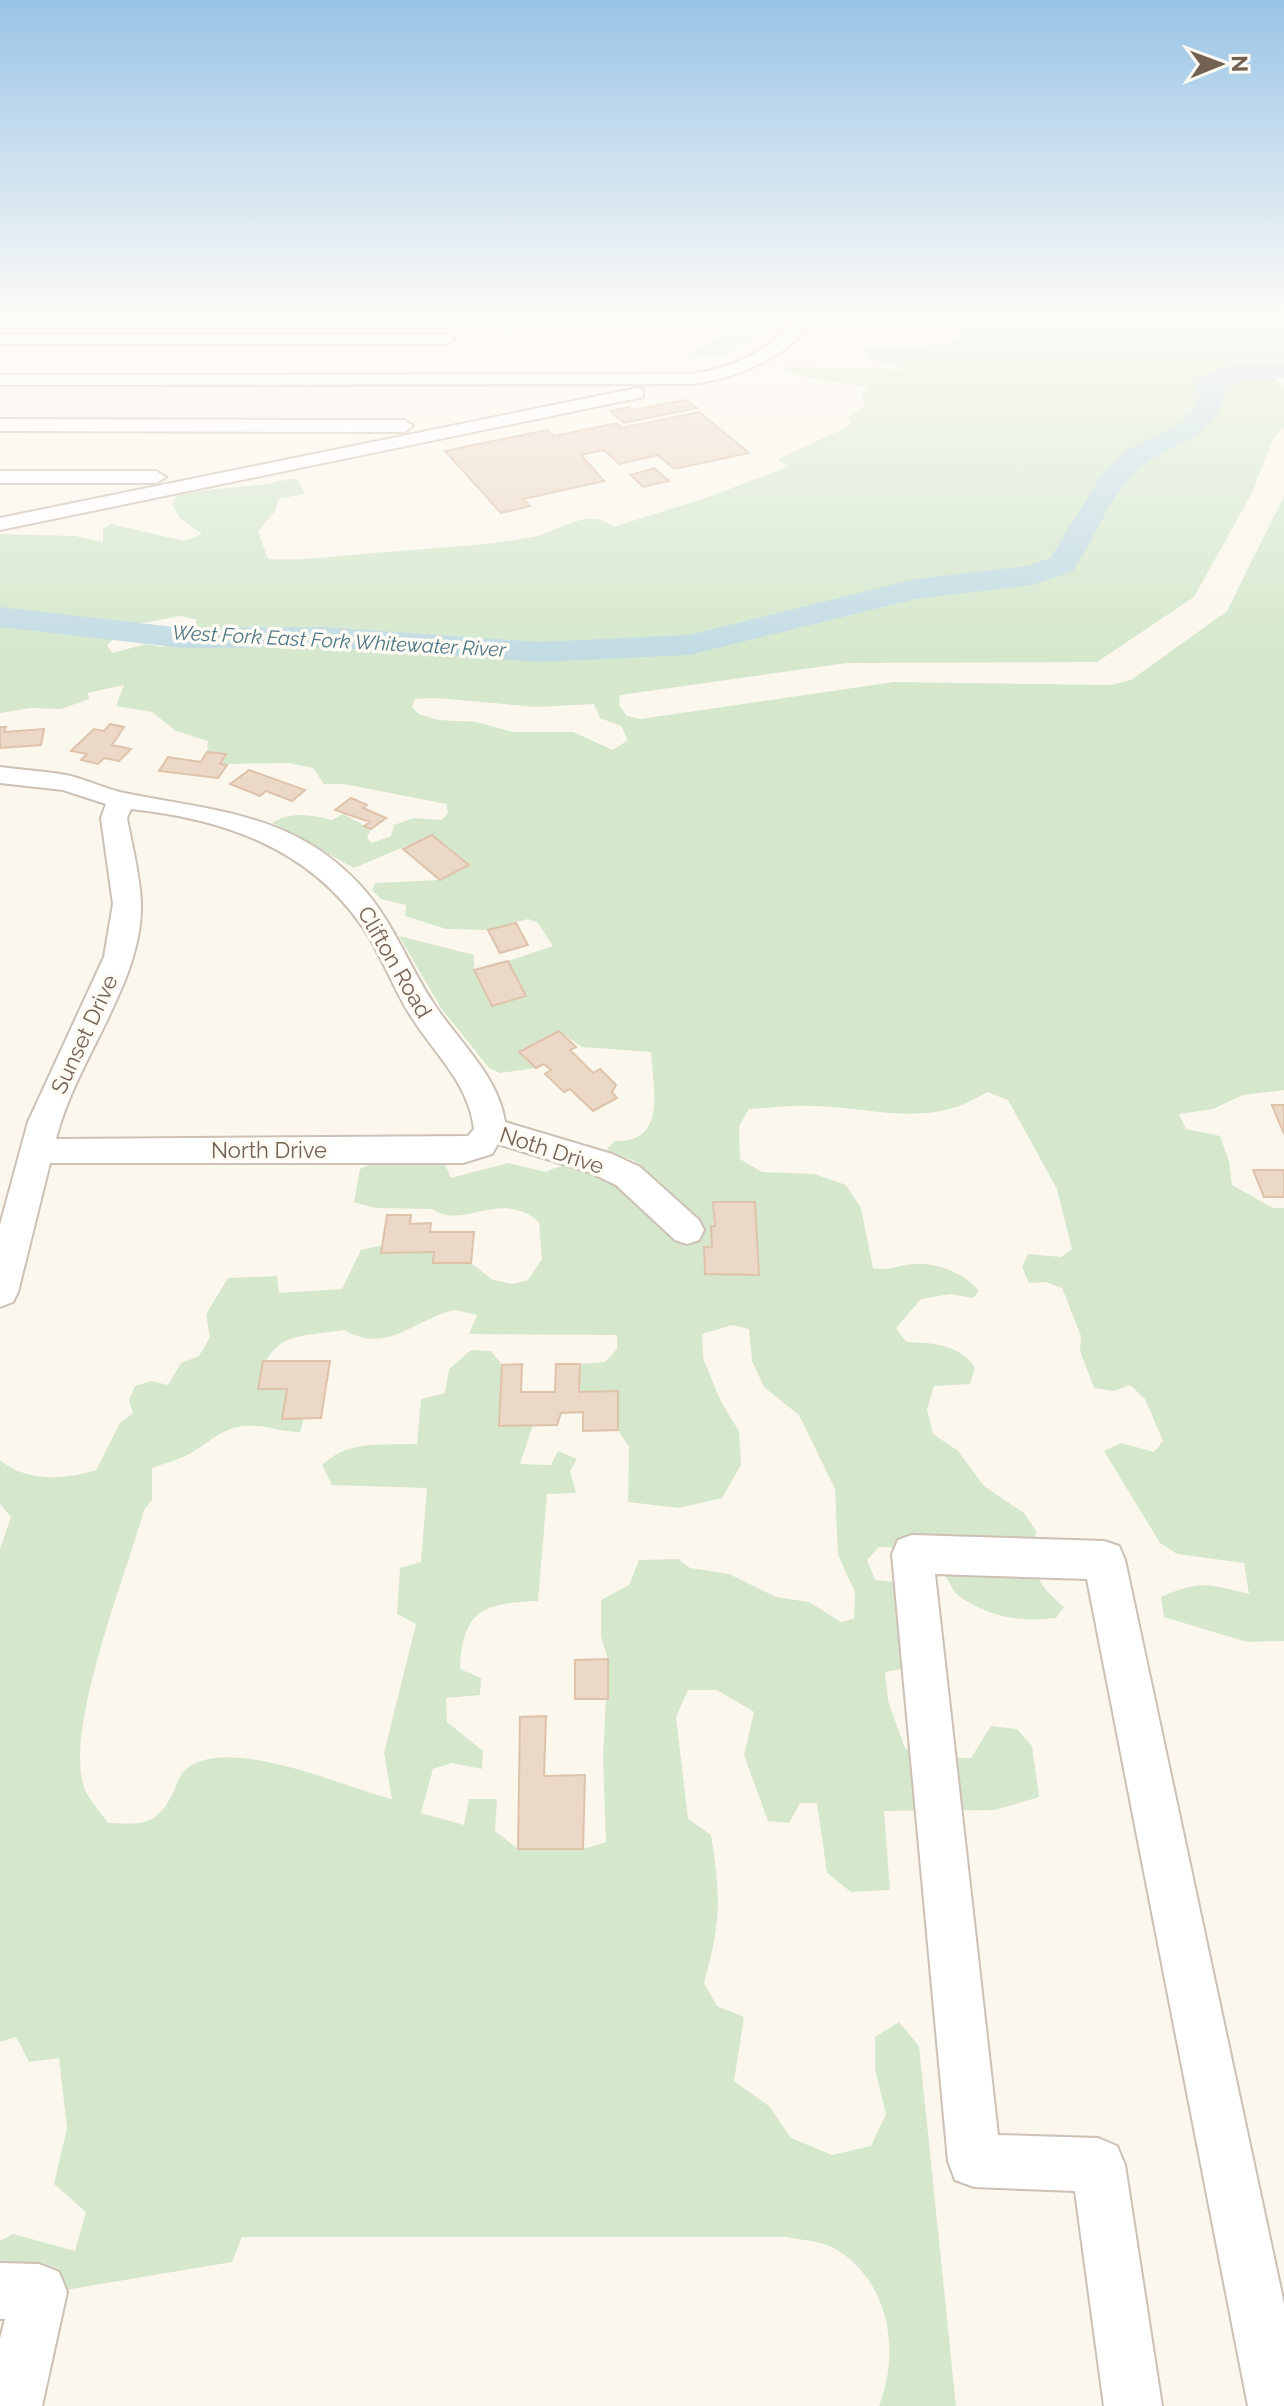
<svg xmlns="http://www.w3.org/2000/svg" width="1284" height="2406" viewBox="0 0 1284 2406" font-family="Raleway,sans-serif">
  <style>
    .green { fill: #d5e8cd; fill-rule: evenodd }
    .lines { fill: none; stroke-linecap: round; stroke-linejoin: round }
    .river { fill: #c3dce3; fill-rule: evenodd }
    .building { fill: #ebd8c6; stroke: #dec3aa; stroke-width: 2 }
    .minor-casing { stroke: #cdc0b4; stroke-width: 4 }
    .minor { fill: #fff; fill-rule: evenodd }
    .labels { text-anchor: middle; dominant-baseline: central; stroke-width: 7; stroke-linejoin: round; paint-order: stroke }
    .far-water-label { font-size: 20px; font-style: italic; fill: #4d7685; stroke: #fefbf4 }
    .street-label { font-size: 22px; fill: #746152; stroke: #fefbf4 }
  </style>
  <rect width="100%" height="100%" fill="#fbf7ed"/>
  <path class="green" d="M721,315H778L763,330L721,328Z
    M971,315H1201L1173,320L1198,329H1284V361L1263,363L1284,388V428L1273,438L1252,493L1194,597L1097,662L847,663L620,695L619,705L627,716L640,719L894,682L1110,685L1131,680L1227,611L1284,496V1090L1243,1095L1213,1109L1179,1114L1186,1129L1220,1136L1229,1161L1232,1185L1273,1208H1284V1641L1247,1642L1164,1617L1161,1597C1201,1580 1208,1584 1249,1594L1244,1563L1177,1554L1160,1543L1104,1451L1121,1443L1154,1452L1163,1441L1145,1399L1130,1385L1114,1391L1094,1388L1080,1351L1081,1336L1062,1288L1045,1282L1029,1283L1022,1267L1028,1254L1061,1257L1072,1249L1057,1189L1008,1100L987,1092C929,1130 875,1107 812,1106C791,1105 770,1108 749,1109L739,1126L740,1159L762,1172L814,1174L846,1185L861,1208L873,1268C891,1272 905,1262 923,1264C942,1265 967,1275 979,1291L973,1298L950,1294L921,1299L896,1328L906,1342C933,1343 958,1344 975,1367L970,1384L934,1386L927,1409L933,1434L958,1451L984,1486L1024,1513L1036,1531C1031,1570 1033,1580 1064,1607L1056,1618C1021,1622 991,1618 960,1597C952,1592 949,1579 942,1572C926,1557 899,1546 879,1547L867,1560L875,1580L920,1585L913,1667L885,1672L888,1701L905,1748L929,1758H971L991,1726L1017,1729L1032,1746L1039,1797L995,1810L884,1811L890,1890L851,1892L827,1873L817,1803H800L789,1823L768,1821L744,1755L754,1712L717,1690H688L676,1717L688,1819L711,1835C721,1896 721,1923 704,1983L717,2006L744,2017L734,2081L769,2106L791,2138L832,2155L871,2146L886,2114L875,2069V2037L899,2022L919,2046L956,2406H879C901,2350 889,2280 834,2248C821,2241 800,2240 786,2237H242L232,2262L18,2298L0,2290V2241L13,2234L75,2251L86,2212L54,2184L67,2128L59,2058L29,2062L16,2037L0,2042V1549L11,1517L0,1504V1460C25,1482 66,1480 96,1470L120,1423L133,1413L129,1400L135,1386L151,1381L168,1385L181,1363L199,1356L210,1337L206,1314L228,1278L277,1276L279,1293L342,1289L361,1250L382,1245V1253L434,1252L433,1263H471L493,1280L513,1284L528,1280L542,1259L539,1222C500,1188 465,1231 432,1209L375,1208L354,1202L360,1169L369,1165L445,1164L451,1178L508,1163L546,1172C573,1156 599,1174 625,1186L647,1170L633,1160L605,1152L614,1141C668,1143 653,1089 651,1052L582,1047L559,1031L520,1051L536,1068L500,1073L489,1068L441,1008L399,936L474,955V970L492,1006L526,996L508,961L553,946L538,923L528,919L488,930L446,929L405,916L406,905L381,899L372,890L375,883L440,880L468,865L432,835L354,868L272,823C291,811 311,815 332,820L343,814L371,829L367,838L372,843L391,836L394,825L414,818L442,820L448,813L446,804L344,784H324L313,768L289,763L220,764L226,754L207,752L208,741L176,731L152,712L116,706L124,685L88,693L89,699L61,709L30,708L0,713V534L75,536L103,542V529L111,524L184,541L202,534L181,519L172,505L177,495C205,490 232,487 260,485C274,484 282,478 297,479L305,494L278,499L276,510L258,531L268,559C309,561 345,555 385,552C435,548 484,546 533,537C559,532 589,505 613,527L706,498L787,467L778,459L849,426L851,421L847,417L865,406L861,396L867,387L803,377L781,367L909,369L872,360L866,350L870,347L942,351L962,334ZM181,616L197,620L183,642L161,647L146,644L112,653L107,645L131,625ZM435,698L537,707L594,704L600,718L621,726L628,740L613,750L573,732H513L476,722L438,720L419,714L412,707L415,699ZM714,1202L759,1275L705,1274L704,1248L712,1247ZM456,1310L477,1315L469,1334L617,1335V1349L605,1362L580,1364L579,1392L618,1391V1430L629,1447L628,1502L679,1508L722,1498L741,1465L739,1431L721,1402L703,1358L702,1334L732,1325L749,1329L752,1361L764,1387L799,1415L835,1489L838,1555L855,1592L854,1619L841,1622L809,1602L776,1597L729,1574L690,1568L678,1559L639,1560L629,1585L601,1600V1637L608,1659L603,1757L606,1842L583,1849H518L495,1831L497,1799H469L464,1825L421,1813L433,1769L452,1763L482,1769L483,1751L447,1722L446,1698L480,1695L481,1678L460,1669C462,1610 484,1603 538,1601L547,1494L576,1493L570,1471L577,1459L558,1451L551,1465L520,1464L533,1425H499L502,1365L491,1351L471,1350L449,1369L445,1393L421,1399L417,1444C383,1445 347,1440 322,1465L332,1485L427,1488L421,1562L400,1568L397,1614L416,1624L384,1753L392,1799C345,1788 225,1732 184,1771C179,1776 176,1787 173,1793C156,1827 142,1824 108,1823C101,1813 92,1803 86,1792C60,1737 128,1570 144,1510L152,1500V1468C166,1463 182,1459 194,1451C211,1441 223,1428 244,1426C264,1424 280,1432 300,1432L304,1418H282L287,1389H258C268,1332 295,1337 345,1330C387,1356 419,1316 456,1310Z
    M733,332L753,338L715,359L688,355Z"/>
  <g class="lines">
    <path class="river" d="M1284,362V378L1230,383L1223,388L1226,393C1208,449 1167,439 1132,476C1106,503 1094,540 1073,571L1032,585L915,599L689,655L539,662L324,647L183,648L0,627V607L183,628L324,627L539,642L689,635L915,579L1027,566L1050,558L1103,473L1126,451L1182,422L1194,409L1200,394L1194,386C1211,361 1257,365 1284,362Z"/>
  </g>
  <path class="building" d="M686,400L697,408L624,423L610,411L629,407L633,410Z
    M699,412L749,453L674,469L658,455L619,464L604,450L581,455L604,481L523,499L530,506L501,513L445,451L547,430L554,436L617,423L622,428Z
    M654,468L669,481L643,487L631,475Z
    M110,724L124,727L112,745L131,749L119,761L104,758L98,764L81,760L87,754L71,751L94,729L104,731Z
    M0,727H6L4,732L44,729L41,745L0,748Z
    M207,752L226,754L220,764L227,765L218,778L159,771L168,757L201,762Z
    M249,770L305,790L292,801L266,791L260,796L230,784Z
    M351,798L367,805L363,808L386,818L371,829L364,826L370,822L335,810Z
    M432,835L469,865L440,880L403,849Z
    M516,923L528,945L500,953L488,930Z
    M508,961L526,996L492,1006L474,970Z
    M559,1031L576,1047L570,1050L593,1073L600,1069L616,1085L612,1092L617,1098L593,1111L570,1089L564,1092L545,1074L551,1070L544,1064L536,1068L519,1052Z
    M1272,1105H1284V1134Z
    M1253,1170H1284V1197H1264Z
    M713,1202H755L759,1275L705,1274L704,1247H712L711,1226H715Z
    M387,1215H411L410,1224L431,1223L430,1232H474L471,1263H433L434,1252L381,1253Z
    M263,1361H330L321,1418L282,1419L287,1389H258Z
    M522,1364L521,1392H555L556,1364H580L579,1392L618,1391V1430L583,1431V1412L561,1413L557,1425L499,1426L502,1365Z
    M608,1659V1699H575V1660Z
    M546,1716L544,1776L585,1775L583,1849H518L520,1717Z"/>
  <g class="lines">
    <g class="minor-casing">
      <path id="minor" d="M802,315H819C787,357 743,377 692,384L0,385V375L692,374C737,367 771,349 802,315Z
        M0,334H447L455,339L447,344H0Z
        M637,388L643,389V397L0,530V518Z
        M0,419L404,420L413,426L404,432L0,431Z
        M0,471H156L166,477L156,483H0Z
        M0,767C22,770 44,771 66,775C86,779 105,789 124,793C214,811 294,813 361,886C393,921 408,965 434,1004C458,1041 499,1077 505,1122L612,1154L640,1167L699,1220L704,1230L699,1240L687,1244L675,1240L616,1185L589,1172L498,1144L492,1154L463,1163H50L18,1292L13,1302L0,1307V1225L28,1122L104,957L113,904L101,818L106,804L63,790L0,783ZM131,809C223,819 307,847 362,926C382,955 393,989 412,1018C435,1054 469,1084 474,1129L468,1136L56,1139C75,1061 143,983 141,903C140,875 132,846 127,818Z
        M912,1535L1104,1541L1119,1546L1125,1560L1284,2304V2406H1248L1087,1579L935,1574L998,2135L1098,2138L1117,2146L1125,2165L1162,2406H1104L1075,2191L974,2187L955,2180L948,2161L892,1554L898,1540Z
        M0,2263L39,2264L59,2272L67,2292L42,2406H0V2339L5,2319H0Z"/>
    </g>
    <use href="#minor" class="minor"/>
  </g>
  <linearGradient id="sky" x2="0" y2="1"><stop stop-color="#99c4e6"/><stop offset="0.48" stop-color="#fdfbf7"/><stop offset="1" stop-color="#fdfbf7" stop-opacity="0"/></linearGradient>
  <rect width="1284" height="652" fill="url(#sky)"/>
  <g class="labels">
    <g class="far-water-label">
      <text transform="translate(339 641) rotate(3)">West Fork East Fork Whitewater River</text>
    </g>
    <g class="street-label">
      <text transform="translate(395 962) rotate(60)">Clifton Road</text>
      <text transform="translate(84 1034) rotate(-65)">Sunset Drive</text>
      <text x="269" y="1150">North Drive</text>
      <text transform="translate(552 1150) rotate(18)">Noth Drive</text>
    </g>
  </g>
  <g transform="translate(1220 64) rotate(89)" stroke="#fefbf4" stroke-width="6" paint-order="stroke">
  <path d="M0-6L14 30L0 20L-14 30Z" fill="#746152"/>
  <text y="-12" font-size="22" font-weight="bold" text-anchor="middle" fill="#746152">N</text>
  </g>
</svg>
